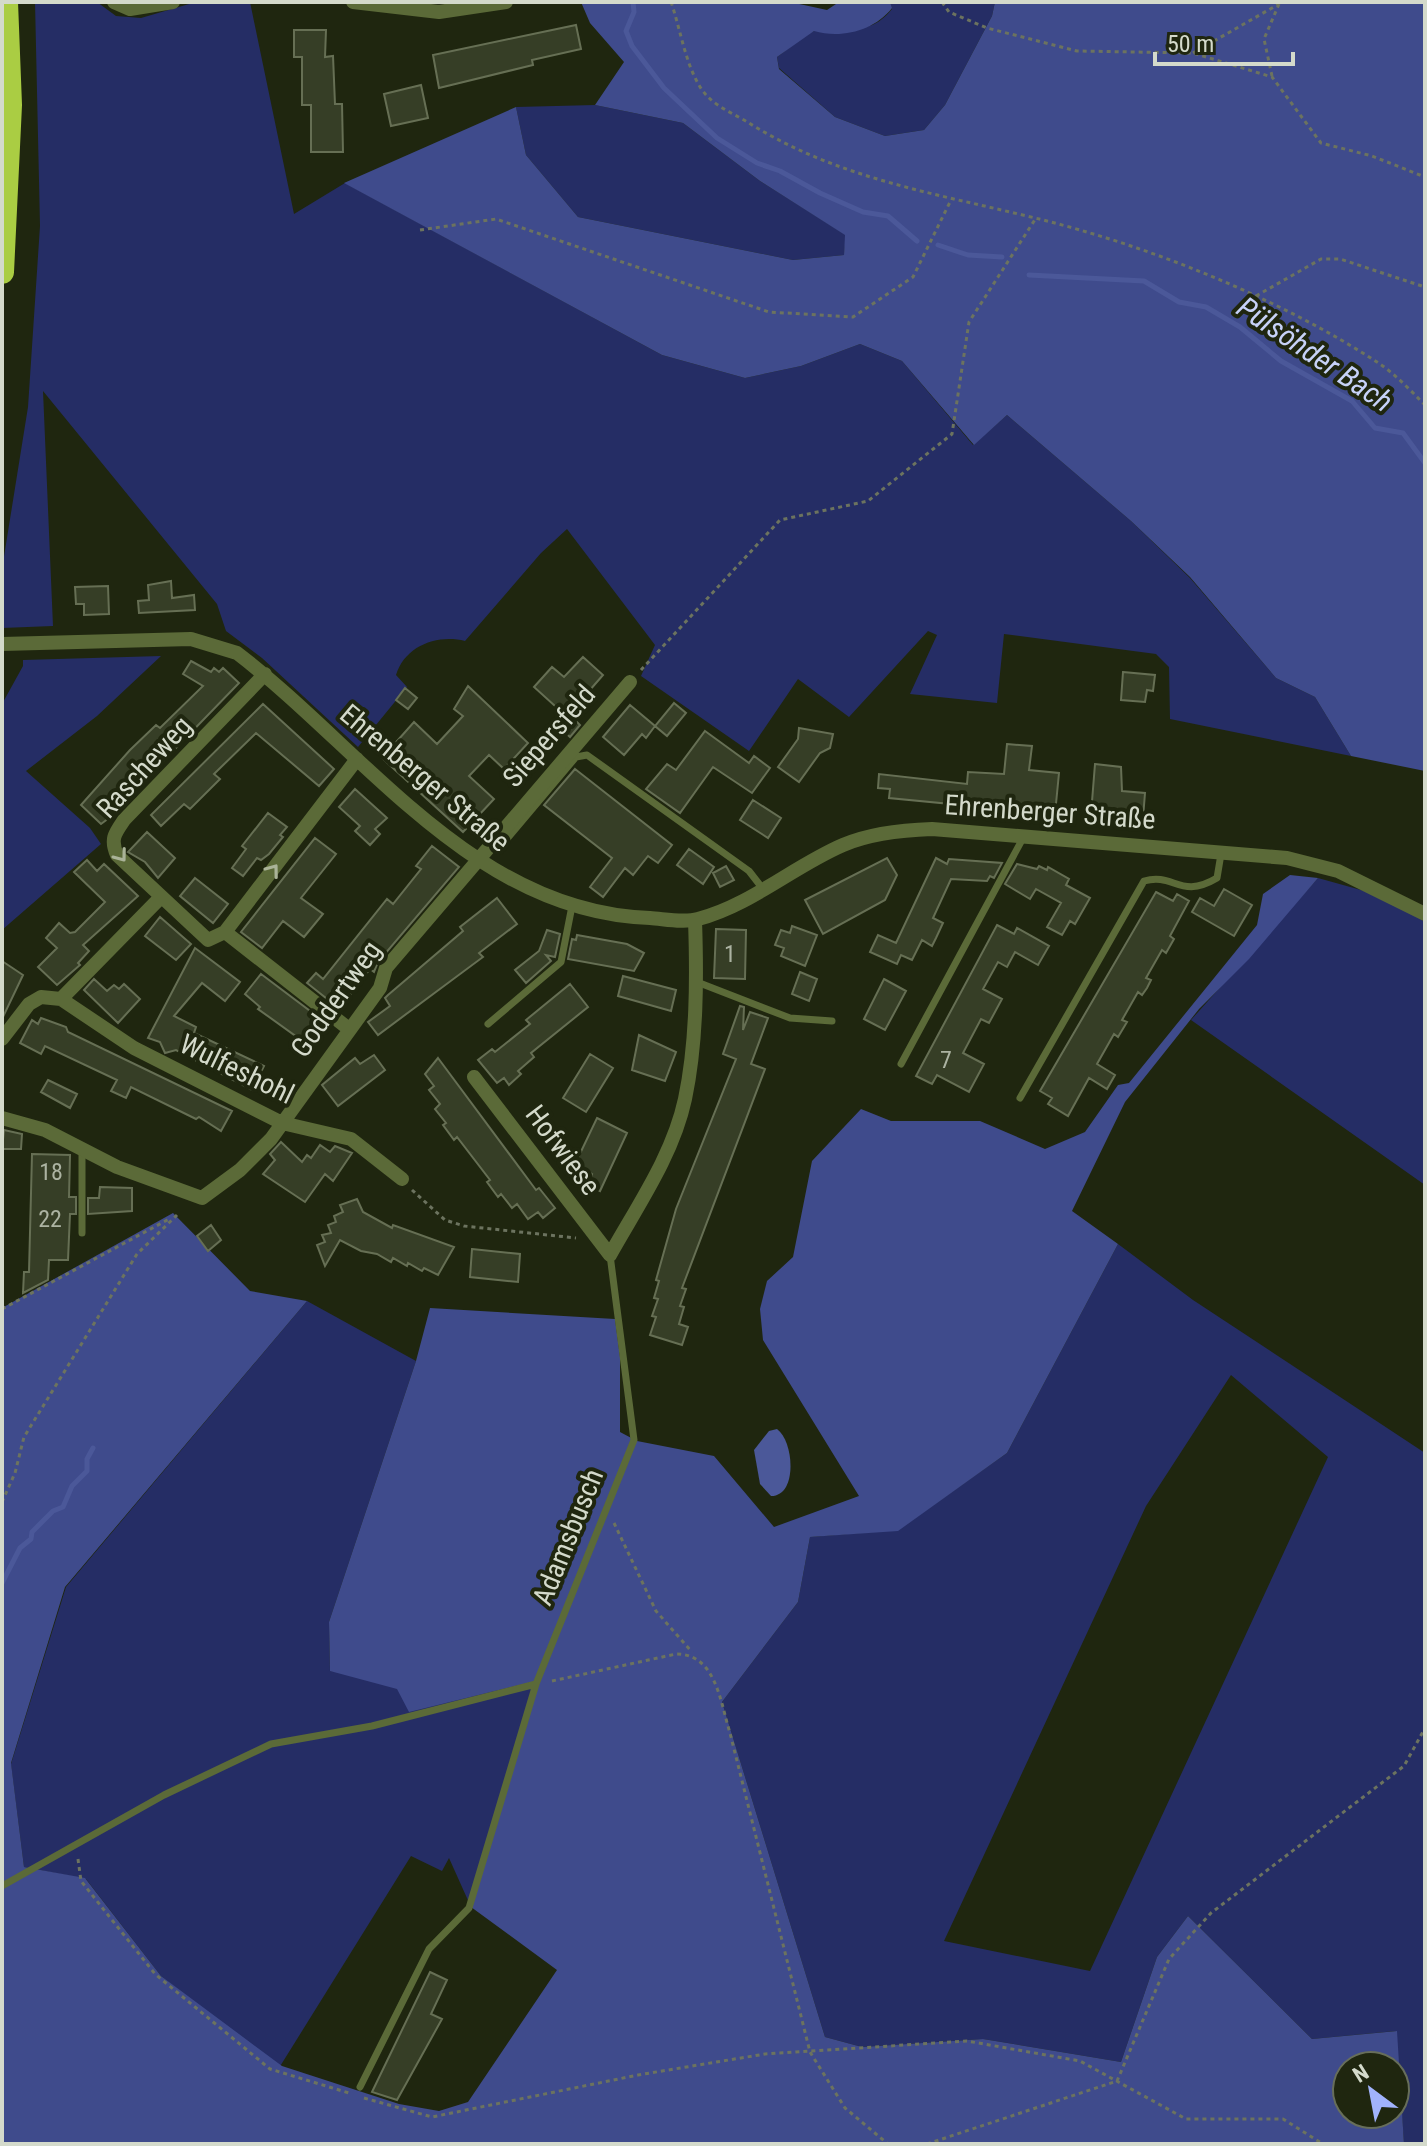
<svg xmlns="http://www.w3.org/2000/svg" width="1427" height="2146" viewBox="0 0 1427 2146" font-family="'Roboto Condensed',sans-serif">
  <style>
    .green { fill: #252d65; fill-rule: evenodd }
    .forest { fill: #3f4b8c; fill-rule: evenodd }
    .water { fill: #4b5899 }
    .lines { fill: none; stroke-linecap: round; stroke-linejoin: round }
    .stream { stroke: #4b5899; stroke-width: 5 }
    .building { fill: #363e26; stroke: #666f54; stroke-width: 2 }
    .path { stroke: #6c735f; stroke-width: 3; stroke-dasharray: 4 4; stroke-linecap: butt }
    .lane { stroke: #5b6a38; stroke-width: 7 }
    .street { stroke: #5b6a38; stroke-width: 14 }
    .highway { stroke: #aacd43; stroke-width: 24 }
    .oneway { stroke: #aab398 }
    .labels { text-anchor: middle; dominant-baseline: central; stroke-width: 8; stroke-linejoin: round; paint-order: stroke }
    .number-label { font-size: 24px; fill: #acb3a2 }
    .street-label { font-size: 28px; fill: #d4dacb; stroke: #1f260f }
    .water-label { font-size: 30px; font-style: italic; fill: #c7d2f8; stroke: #1f260f }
  </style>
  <rect width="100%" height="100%" fill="#1f260f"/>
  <path class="green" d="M35,2H97L116,16L141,18L196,2H250L294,214L345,183L662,355L745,378L801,366L860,344L902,361L973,445L1007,415L1131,521L1190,578L1276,678L1315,697L1351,756L1170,719L1169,667L1156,654L1004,634L997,703L910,694L937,635L928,631L849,717L798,679L749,751L641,676L655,645L567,529L541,553L465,641C437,634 405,646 396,675L407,687L358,747L262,658L226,631L217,604L43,391L53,626L2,628V569L28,407L40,226Z
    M890,2H995L992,16L945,105L924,130L885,136L835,117L779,68L777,57C788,50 802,35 814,31C845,21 866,41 892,9Z
    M595,105L683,123L760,181L846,235L844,255L793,260L578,217L526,155L516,107Z
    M161,656L97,716L26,771L90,828L101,844L2,930V704L23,666V660Z
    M1318,878L1386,897L1425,922V1185L1191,1020Z
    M1118,1244L1193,1300L1425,1453V2144H1404L1396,2031L1312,2039L1188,1916L1157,1957L1121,2062L983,2039L862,2047L825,2037L722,1702L798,1602L810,1537L898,1530L1007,1453ZM1231,1375L1328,1457L1090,1971L944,1941L1146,1506Z
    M307,1301L416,1361L329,1622L330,1671L533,1681L536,1689L471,1907L449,1858L442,1871L411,1856L279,2068L161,1976L86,1879L24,1867L11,1764L66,1587Z"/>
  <path class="forest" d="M581,2H790L827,10L839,2H890L892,8C874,31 841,39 814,31L777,57L779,69L835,117L885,136L924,130L945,105L992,16L995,2H1425V771L1351,756L1315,697L1276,678L1190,577L1131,521L1007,415L974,445L902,361L860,344L801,366L745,378L662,355L344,183L516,107L526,155L578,217L793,260L844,255L845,235L760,181L683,123L595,105L624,62L590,23Z
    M1290,875L1318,878L1249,959L1199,1009L1125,1102L1072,1211L1118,1244L1007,1453L898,1531L810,1537L798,1602L722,1702L825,2037L862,2047L983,2039L1121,2062L1157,1957L1188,1916L1312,2039L1397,2031L1404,2144H2V1308L173,1213L250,1291L307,1301L65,1587L11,1763L24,1867L85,1878L161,1976L282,2066L399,2104L439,2111L468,2102L557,1970L471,1907L536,1689L532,1682L409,1712L397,1689L330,1671L329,1622L416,1361L430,1308L615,1319L620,1357V1432L637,1441L714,1456L774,1527L859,1496L763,1340L760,1309L767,1281L793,1257L812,1161L861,1109L891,1121H980L1045,1149L1085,1132L1118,1085L1129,1083L1257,925L1263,894ZM1347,2066H1395V2114H1347Z"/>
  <path class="water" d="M777,1429C794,1441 798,1496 771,1496L760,1484L754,1450L769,1431Z"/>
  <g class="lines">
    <path class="stream" d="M633,2L634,12L626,31L632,46L664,88L717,138L757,163L780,171L820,193L863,212L888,216L917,241
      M938,245L968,255L1002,257
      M1029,275L1144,281L1179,302L1206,307L1240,327L1281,361L1352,401L1375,428L1403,433L1425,463
      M2,1583L20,1548L31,1539L32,1532L53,1511L63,1507L72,1486L87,1471V1459L93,1448"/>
  </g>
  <path class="building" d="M576,25L581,49L532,60L533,65L439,88L433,55Z
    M294,30H326L325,57L333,56L335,104H342L343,152H311V105H302V57H294Z
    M421,85L428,118L391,126L384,94Z
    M171,581L172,598L194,595L195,610L139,613L138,601L149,600L148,585Z
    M108,586L109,614L84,615V604H76L75,587Z
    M583,657L603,675L569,714L580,725L570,737L556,724L565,715L534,687L552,667L564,677Z
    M191,661L211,672L214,668L219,672L223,668L239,683L142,783L132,772L111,795L121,809L101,824L81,805L130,750L156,725L160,728L203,686L183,674Z
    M1123,672L1155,675L1153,691L1147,690L1145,702L1121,700Z
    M468,686L528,743L504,769L489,755L469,776L494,799L463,832L382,758L414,722L437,744L463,716L454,709Z
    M405,688L417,698L408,709L396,700Z
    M674,703L686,713L667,736L655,726Z
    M263,704L334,769L319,786L256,733L214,774L220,779L190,809L184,804L161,826L151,815Z
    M630,705L655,726L646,738L642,734L624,755L603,737Z
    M799,728L833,734L830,748L820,753L799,782L778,767L798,739Z
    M705,731L749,763L754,756L770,768L752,793L713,767L680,813L646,789L667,764L676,770Z
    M1007,744L1032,746L1029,770L1059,773L1055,814L889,798L890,789L878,788L879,774L967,784L968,772L1004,774Z
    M1095,764L1121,767L1122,791L1145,793L1143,818L1091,814Z
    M575,769L672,845L658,863L648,856L633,875L625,868L603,897L590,887L612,858L544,805Z
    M355,789L387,818L375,829L380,834L370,845L355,831L360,826L339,807Z
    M753,800L781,818L768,838L740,820Z
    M268,813L287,827L280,835L283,837L269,854L261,860L257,858L243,876L232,868L246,849L242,846Z
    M147,832L175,858L158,878L145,862L128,852Z
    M315,838L336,854L301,898L323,914L304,937L283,921L262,948L241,932Z
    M432,846L459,867L378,962L374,972L370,969L347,999L339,992L331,1002L307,983L316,973L323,979L387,899L393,904L421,869L416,866Z
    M689,849L714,867L703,884L677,865Z
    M887,858L897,875L885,900L823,934L805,900Z
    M936,858L947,864L949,859L1002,863L994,878L990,876L987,881L951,879L933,918L943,923L936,938L932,946L922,940L912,960L901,955L897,964L870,952L878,935L896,943Z
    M87,860L97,871L104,864L138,896L83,945L89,951L78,963L80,965L57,985L38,967L57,948L46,938L59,923L70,933L75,932L105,902L74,872Z
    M1017,864L1037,869L1039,866L1047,870L1048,867L1069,879L1066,885L1090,898L1075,924L1070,921L1062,935L1047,927L1061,903L1036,889L1030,899L1005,884Z
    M726,866L734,880L720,887L713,873Z
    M195,878L228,904L213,923L180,896Z
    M1224,889L1252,905L1234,936L1192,912L1200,898L1214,906Z
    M1156,892L1173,901L1177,894L1189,901L1170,936L1174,939L1166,953L1162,950L1146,978L1151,980L1147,988L1142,995L1138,992L1122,1020L1127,1022L1118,1037L1114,1034L1097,1064L1115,1075L1107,1089L1089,1078L1068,1116L1048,1104L1052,1098L1040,1091Z
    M497,898L517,924L479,953L483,957L378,1035L368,1022L390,1006L385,998L388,995L463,931L460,927Z
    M160,917L191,944L176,960L145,936Z
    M997,925L1014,934L1017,928L1049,946L1038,965L1015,952L1007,967L998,962L983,989L1002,999L989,1023L981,1019L963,1053L984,1064L969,1092L937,1075L932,1084L916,1076Z
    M792,926L817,935L805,966L781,956L784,948L775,945L781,930L790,933Z
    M716,929L746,930L745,979L714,978Z
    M547,930L560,934L555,957L546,955L551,961L526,983L515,970L539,951Z
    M577,935L627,944L644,953L634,971L568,959L572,939L576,940Z
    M195,948L240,982L225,1001L202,983L174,1016L196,1027L194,1033L264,1066L252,1090L176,1050L165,1053L160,1042L148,1038Z
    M2,961L23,975L2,1019Z
    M800,972L817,979L809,1001L792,994Z
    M261,974L318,1017L320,1021L304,1042L258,1009L260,1007L245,994Z
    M623,976L676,990L671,1011L618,996Z
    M94,979L107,991L114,985L119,989L124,984L140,999L118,1023L84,990Z
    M884,979L906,991L885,1030L864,1019Z
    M570,984L588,1007L531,1053L534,1057L518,1071L521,1074L509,1085L504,1078L497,1083L478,1060L492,1049L495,1052L530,1024L526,1020Z
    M740,1006L744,1007L743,1030L750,1012L768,1018L751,1064L765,1069L682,1288L686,1289L680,1306L684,1307L679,1324L688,1327L682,1345L650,1335L656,1317L652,1316L658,1299L654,1298L659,1281L656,1280L676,1209L736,1059L723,1054Z
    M41,1018L66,1027L68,1032L232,1111L221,1131L199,1117L196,1119L131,1087L126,1098L111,1091L117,1080L45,1046L41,1054L20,1043L32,1020L38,1024Z
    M639,1035L676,1052L665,1081L632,1070Z
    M590,1054L613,1068L586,1112L563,1098Z
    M374,1055L385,1070L338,1106L322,1085L355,1058L360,1064Z
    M438,1058L536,1190L539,1188L555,1208L543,1218L538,1212L528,1219L517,1204L512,1208L501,1194L498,1197L487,1182L490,1180L457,1137L454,1140L443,1125L446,1123L435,1109L440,1104L429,1090L434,1086L425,1074Z
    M48,1080L77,1094L70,1108L41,1092Z
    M597,1118L627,1133L600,1191L587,1184L592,1174L576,1162Z
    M4,1130L22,1134L21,1149H2Z
    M281,1142L302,1162L307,1155L311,1158L320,1145L330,1152L335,1146L352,1153L333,1181L325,1174L305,1202L263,1174L275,1160L270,1154Z
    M32,1154L70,1155L69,1197H76V1214H70L68,1260H49L48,1280L23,1293L24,1272H29Z
    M100,1187L132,1188V1211L88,1214V1198H99Z
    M357,1199L363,1212L392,1228L393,1225L454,1247L438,1275L424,1268L422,1271L408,1263L407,1266L393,1258L391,1262L377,1254L361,1251L340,1240L325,1266L317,1245L325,1242L322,1235L331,1233L328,1225L336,1222L334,1216L343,1212L340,1205Z
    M211,1225L221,1240L208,1251L197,1236Z
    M472,1249L520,1254L518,1282L470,1277Z
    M430,1972L447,1980L431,2014L442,2019L397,2100L372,2092Z"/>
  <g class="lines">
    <path class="path" d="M671,2C681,30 687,76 708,97C719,108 736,115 749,123C839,179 934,193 1035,218C1150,246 1281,299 1380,364C1396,375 1411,391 1425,405
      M942,2L949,12L987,28L1077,51L1193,53L1272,77L1321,143L1372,156L1425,177
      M1193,53L1279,4
      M1272,76L1264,39L1279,4
      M420,230L496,219L769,312L853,317L913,277L951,200
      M1256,296L1321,259H1340L1425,287
      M641,670L780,520L868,501L952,434L969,322L1036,218
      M412,1190L445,1220L464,1226L576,1238
      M2,1309L171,1218
      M2,1502L15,1473L24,1437L137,1254L177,1215
      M614,1523L656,1611L692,1652
      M552,1681L676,1654C716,1654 720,1701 730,1733L810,2052L845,2108L888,2144
      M78,1859L81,1881L155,1974L270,2069L349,2093
      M364,2098L432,2117L638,2075L765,2054L967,2041L1080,2061L1186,2119H1283L1323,2144
      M927,2144L1117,2081L1169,1959L1211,1913L1404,1766L1425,1728"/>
    <path class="lane" d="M497,846L506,840L576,757L587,755L749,871L763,889
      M697,982L790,1018L832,1021
      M488,1024L561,962L572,906
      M901,1064L1023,838
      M1020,1098L1144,881C1174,872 1180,900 1217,878L1221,854
      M82,1149V1233
      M2,1886L164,1795L271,1744L372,1726L536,1684
      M360,2087L429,1949L469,1908L536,1684L634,1440L610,1255"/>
    <path class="street" d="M114,2L130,9L173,2
      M353,2L439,12L506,2
      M2,644L191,639L237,653C365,751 475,913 650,918C665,919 684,923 698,919C751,905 794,866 843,845C871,833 902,830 932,829L1287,858L1338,871L1425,914
      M265,674L124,820C115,833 110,839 117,855L208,940L225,932L349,1029
      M225,932L357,759
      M61,999L160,898
      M2,1039L29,1004L41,997L61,999L134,1048L282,1123L351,1139L402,1179
      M474,1077L610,1255C638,1205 673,1155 685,1099C697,1042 697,978 695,920
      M2,1118L45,1130L117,1167L202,1198L240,1170L271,1139L380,988L386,968L630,682"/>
    <path class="highway" d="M2,272L10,105L6,2"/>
  </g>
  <defs><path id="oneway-chevron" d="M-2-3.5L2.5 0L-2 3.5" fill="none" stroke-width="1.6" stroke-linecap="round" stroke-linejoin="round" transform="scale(2)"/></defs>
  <g class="oneway">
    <use href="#oneway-chevron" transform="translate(121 856) rotate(53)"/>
    <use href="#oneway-chevron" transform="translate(273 870) rotate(-53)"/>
  </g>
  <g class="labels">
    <g class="number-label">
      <text x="730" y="954">1</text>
      <text x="946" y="1060">7</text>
      <text x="51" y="1172">18</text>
      <text x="50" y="1219">22</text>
    </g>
    <g class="street-label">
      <text transform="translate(549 736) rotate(-49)">Siepersfeld</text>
      <text transform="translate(144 767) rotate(-48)">Rascheweg</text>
      <text transform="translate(425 778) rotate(40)">Ehrenberger Straße</text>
      <text transform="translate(1050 812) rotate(4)">Ehrenberger Straße</text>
      <text transform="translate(336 999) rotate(-55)">Goddertweg</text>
      <text transform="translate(237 1069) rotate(26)">Wulfeshohl</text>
      <text transform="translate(563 1150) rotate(53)">Hofwiese</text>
      <text transform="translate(568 1537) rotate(-68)">Adamsbusch</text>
    </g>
    <g class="water-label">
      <text transform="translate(1315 354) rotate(34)">Pülsöhder Bach</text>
    </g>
  </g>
  <rect width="1427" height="2146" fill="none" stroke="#d4dacb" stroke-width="8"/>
  <g transform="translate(1371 2090) rotate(328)"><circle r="38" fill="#1f260f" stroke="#676e5a" stroke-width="2"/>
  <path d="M0-6L14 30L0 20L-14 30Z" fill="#a1b3fd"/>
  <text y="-12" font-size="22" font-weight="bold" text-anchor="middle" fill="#d4dacb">N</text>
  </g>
  <path d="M1155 52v12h138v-12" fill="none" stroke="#d4dacb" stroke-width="4"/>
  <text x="1167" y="52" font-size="24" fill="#d4dacb" stroke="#1f260f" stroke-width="6" paint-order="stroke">50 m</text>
</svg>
